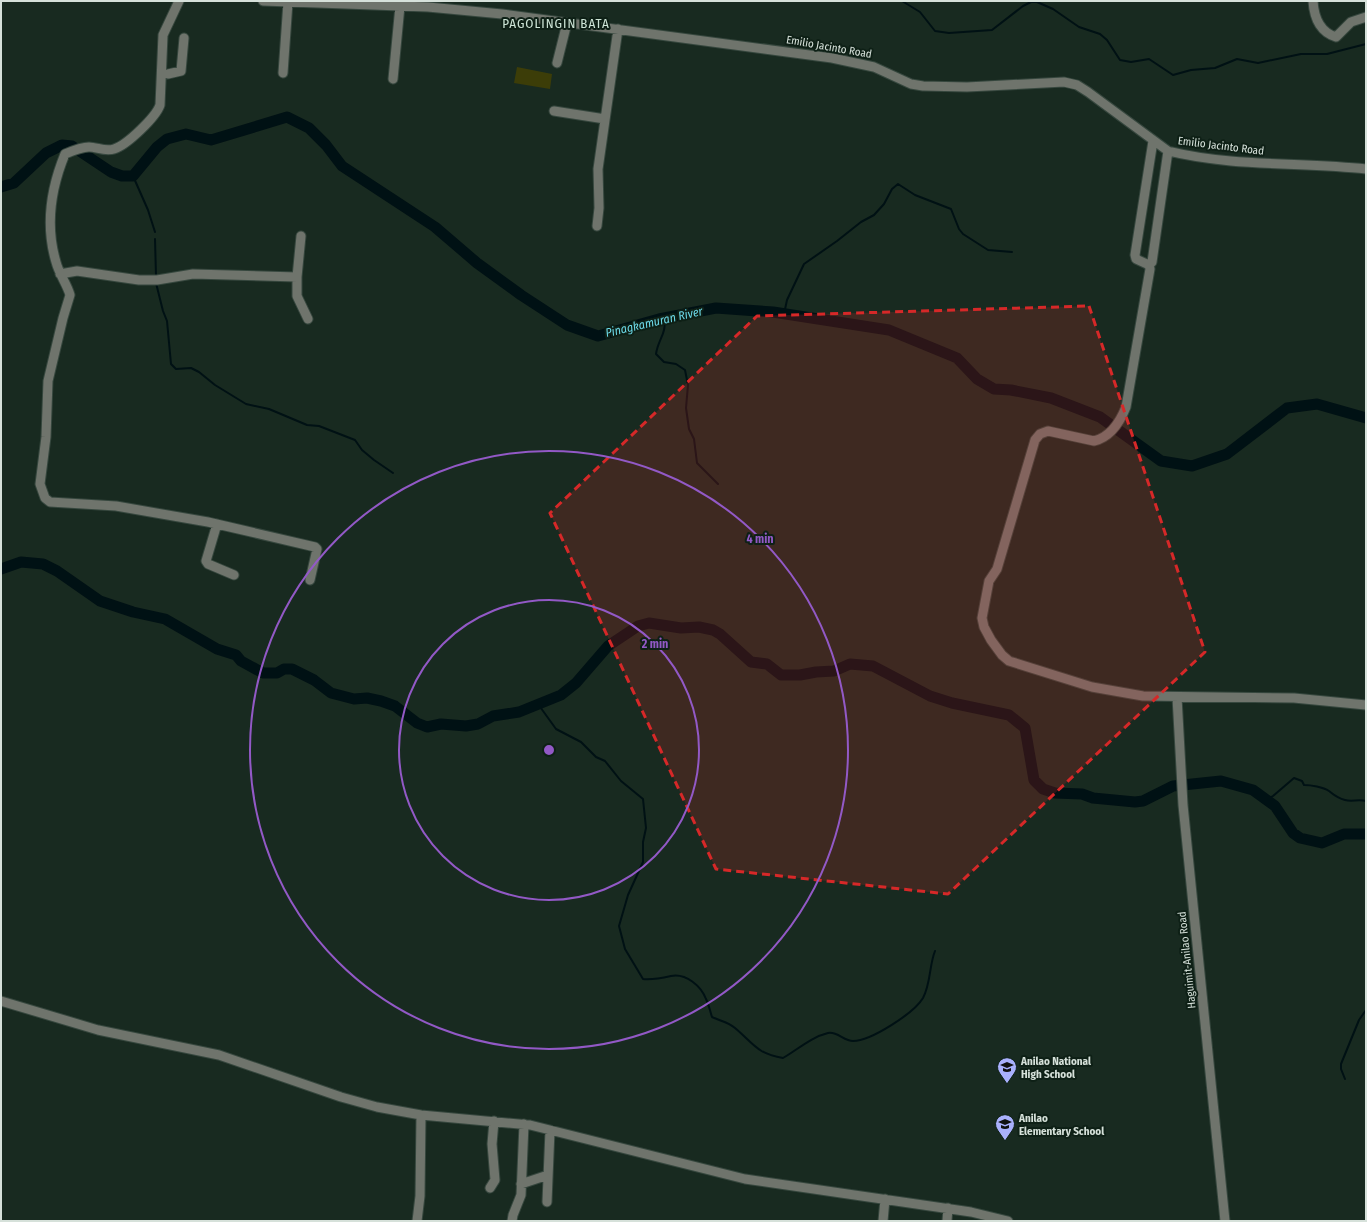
<svg xmlns="http://www.w3.org/2000/svg" width="1367" height="1222" viewBox="0 0 1367 1222" font-family="'Fira Sans Condensed',sans-serif">
  <style>
    .green { fill: #3c3d08 }
    .lines { fill: none; stroke-linecap: round; stroke-linejoin: round }
    .stream { stroke: #001114; stroke-width: 2 }
    .river { stroke: #001114; stroke-width: 11 }
    .minor-casing { stroke: #36473e; stroke-width: 11 }
    .minor { stroke: #6f746c; stroke-width: 9 }
    .marked { fill: #d62828; fill-opacity: 0.2; stroke: #d62828; stroke-width: 3; stroke-dasharray: 8 5; stroke-linejoin: round }
    .ring { fill: none; stroke: #9259c6; stroke-width: 2 }
    .labels { text-anchor: middle; dominant-baseline: central; stroke-width: 4; stroke-linejoin: round; paint-order: stroke }
    .street-label { font-size: 11px; fill: #d6e1da; stroke: #0e2016 }
    .poi-label { font-size: 11px; font-weight: bold; fill: #d6e1da; stroke: #0e2016; text-anchor: start }
    .water-label { font-size: 12px; font-style: italic; fill: #6cd9e8; stroke: #0e2016 }
    .quarter-label { font-size: 13px; letter-spacing: 1px; fill: #cee5d7; stroke: #0e2016 }
    .centre { fill: #9259c6; stroke: #0e2016; stroke-width: 2 }
    .ring-label { font-size: 12px; text-anchor: middle; font-weight: bold; fill: #9259c6; stroke: #0e2016; stroke-width: 4; stroke-linejoin: round; paint-order: stroke }
  </style>
  <rect width="100%" height="100%" fill="#182a20"/>
  <path class="green" d="M517,67L552,74L550,89L514,83Z"/>
  <g class="lines">
    <path class="stream" d="M902,1L920,12L935,31L949,33L992,30L1023,6L1031,2H1037L1053,9L1079,27L1100,34L1107,40L1120,60L1131,62L1149,59L1173,75L1191,70L1215,68L1237,59L1258,63L1301,54H1327L1366,44
      M133,176L148,210L155,232
      M155,239L156,276
      M156,283L163,311L167,321L171,364L176,369L191,368L199,372L215,385L246,404L269,409L307,425L319,426L355,440L362,450L374,460L393,473
      M784,314L787,300L804,264L837,241L861,222L874,215L884,204L892,189L898,184L915,195L951,209L959,229L963,234L988,250L1012,252
      M664,318C667,334 658,339 656,354L664,362L676,364L685,370L688,385L686,408L689,429L694,439L697,463L718,484
      M538,704L556,729L581,742L596,757L605,761L621,781L643,799L646,828L643,842V862L628,895L619,926L625,949L643,979C653,980 662,978 671,976C686,973 701,986 706,999C709,1005 710,1011 712,1017C720,1021 728,1022 735,1028C753,1043 757,1054 783,1058C797,1050 811,1037 828,1033C837,1031 844,1041 853,1041C871,1041 914,1013 923,998C931,983 929,966 935,951
      M1266,800L1273,796L1294,778L1302,781L1304,785C1311,785 1323,787 1329,791C1334,795 1337,798 1345,800C1352,802 1358,799 1366,801
      M1345,1079L1341,1069V1064L1359,1020L1366,1010"/>
    <path class="river" d="M1,187L14,183L46,153L62,145L72,146L111,172L122,176H133L157,147L167,139L186,134L211,140L287,117L309,128L326,145L342,166L435,227L477,263L521,295L567,325L598,336L659,319L716,308L773,312L889,330L957,358L977,379L994,389L1011,390L1051,398L1100,417L1161,461L1192,466L1227,454L1287,408L1317,404L1366,418
      M1,569L21,562L43,564L57,571L100,601L133,612L165,619L217,649L236,655L241,661L263,673H277L284,669H292L314,680L331,693L354,699L367,698L381,701L395,706L417,723L427,727L441,724L466,726L478,724L493,716L519,712L561,695L576,683L608,646L638,626L649,623L681,628L699,627L713,630L720,634L751,662L767,664L781,675H800L816,672L834,671L850,664L873,666L930,696L952,703L1009,715L1025,728L1034,780L1043,789L1055,793L1082,794L1093,798L1135,802L1143,801L1173,786L1221,781L1253,790L1275,806L1293,833L1300,838L1322,843L1344,834H1366"/>
    <g class="minor-casing">
      <path id="minor" d="M179,1L163,35L160,105C156,117 127,145 114,149C105,152 97,147 89,147C82,147 72,151 65,154C51,188 45,225 56,262C59,274 67,284 70,295L63,318L48,381L46,437L40,484L45,498L50,502L116,506L208,522L315,547L317,549L310,580
        M263,1L428,7L502,14L832,58L874,67L911,84L923,86L967,87L1064,82L1077,85L1088,92L1168,151C1233,167 1301,162 1366,169
        M1313,1C1314,17 1320,32 1336,37L1351,22L1366,17
        M557,63L567,23
        M283,73L288,2
        M168,74L181,71L184,38
        M393,79L400,6
        M554,111L605,119
        M1153,141L1135,255L1136,259L1149,265L1150,269L1126,407C1120,422 1111,437 1094,441L1048,431L1040,434L1035,440L997,569L989,581L982,618L984,627L991,640L1002,655L1009,661L1092,687L1143,696L1294,698L1366,705
        M597,226L599,208L598,169L618,29
        M1149,265L1152,262L1168,151
        M60,274L77,271L139,280H157L193,274L297,277L301,236
        M297,277V296L308,319
        M217,524L206,561L208,564L234,575
        M1177,697L1183,805L1225,1221
        M1,1001L98,1030L219,1055L341,1097L377,1107L421,1115L530,1125L745,1179L971,1212L1008,1221
        M521,1184L548,1175
        M490,1188L495,1180L492,1144L494,1121
        M547,1202L550,1130
        M417,1221L420,1196L421,1115
        M512,1221L513,1215L521,1195L524,1124
        M883,1221L885,1199
        M947,1221L948,1208"/>
    </g>
    <use href="#minor" class="minor"/>
  </g>
  <path class="marked" d="M1089,306L1205,652L948,894L716,869L550,513L757,316Z"/>
  <g class="ring">
    <circle cx="549" cy="750" r="150"/>
    <circle cx="549" cy="750" r="299"/>
  </g>
  <defs>
    <g id="school-pin" transform="scale(1)"><path d="M0 17L-7.5 6A9.5 9.5 0 1 1 7.5 6Z" fill="#a9b0fc" stroke="#0e2016"/><path d="M0-5L7-2L0 1L-7-2ZM-4 1L0 2.5L4 1V4Q0 6-4 4Z" fill="#111"/></g>
  </defs>
  <g fill-rule="evenodd">
    <use href="#school-pin" x="1007" y="1067"/>
    <use href="#school-pin" x="1005" y="1124"/>
  </g>
  <g class="labels">
    <g class="street-label">
      <text transform="translate(829 47) rotate(10)">Emilio Jacinto Road</text>
      <text transform="translate(1221 146) rotate(7)">Emilio Jacinto Road</text>
      <text transform="translate(1187 960) rotate(-96)">Haguimit-Anilao Road</text>
    </g>
    <g class="poi-label">
      <text x="1021" y="1061">Anilao National<tspan x="1021" dy="13">High School</tspan></text>
      <text x="1019" y="1118">Anilao<tspan x="1019" dy="13">Elementary School</tspan></text>
    </g>
    <g class="water-label">
      <text transform="translate(654 322) rotate(-13)">Pinagkamuran River</text>
    </g>
    <g class="quarter-label">
      <text x="556" y="23">PAGOLINGIN BATA</text>
    </g>
  </g>
  <circle cx="549" cy="750" r="6" class="centre"/>
  <g class="ring-label">
    <text x="760" y="543">4 min</text>
    <text x="655" y="648">2 min</text>
  </g>
  <rect width="1367" height="1222" fill="none" stroke="#d6e1da" stroke-width="4"/>
</svg>
